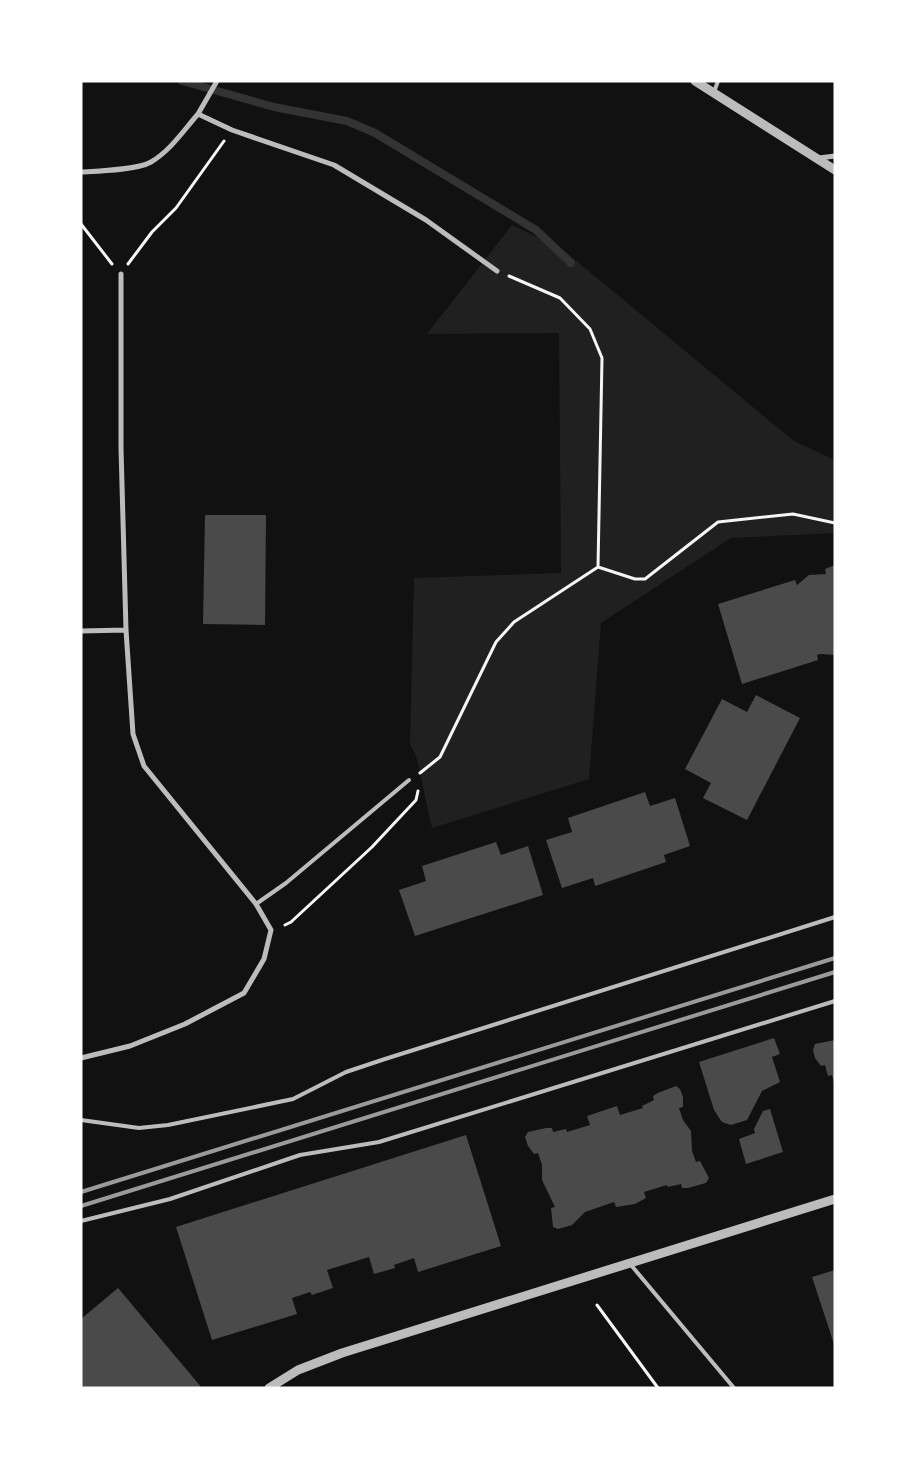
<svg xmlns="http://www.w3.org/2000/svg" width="916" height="1469" viewBox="0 0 916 1469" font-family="Ubuntu,sans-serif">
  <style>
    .green { fill: #202020 }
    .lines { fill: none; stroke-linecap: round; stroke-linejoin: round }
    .stream { stroke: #333; stroke-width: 8 }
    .building { fill: #4a4a4a }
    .path { stroke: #f5f5f5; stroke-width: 3 }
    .service { stroke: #bcbcbc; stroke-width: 4 }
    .minor { stroke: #bcbcbc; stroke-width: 5 }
    .tertiary { stroke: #bcbcbc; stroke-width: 9 }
    .rail { stroke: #9a9a9a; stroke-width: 4 }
  </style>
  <rect width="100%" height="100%" fill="#111"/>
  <path class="green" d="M512,225L562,249L794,441L835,460V533L731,538L601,623L589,779L432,828L417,759L410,744L414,578L561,573L559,333L427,334Z"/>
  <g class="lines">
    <path class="stream" d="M182,81L274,107L347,121L375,133L536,230L571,263"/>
  </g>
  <path class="building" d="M205,515H266L265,625L203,624Z
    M835,565V655L821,654L817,655L818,660L742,684L718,604L795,580L797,585L809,575L826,574L825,569Z
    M756,695L800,718L747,820L703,798L711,783L685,769L722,699L747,712Z
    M645,792L650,806L675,798L690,846L664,855L666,862L595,886L593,878L562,888L546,840L572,832L568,818Z
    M496,842L501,855L528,846L543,895L415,936L399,890L426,881L422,866Z
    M774,1038L780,1054L772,1057L780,1082L762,1091L747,1120L731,1125L722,1122L714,1110L699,1062Z
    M835,1040V1083H834L832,1075L828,1076L825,1065L821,1066L815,1058L813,1050L815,1044Z
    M676,1086L680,1089L683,1097V1107L679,1108L683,1120L691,1131L692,1151L696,1162L700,1161L709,1178L706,1183L688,1188H682L681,1184L668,1187L667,1185L644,1192L646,1198L635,1204L616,1207L614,1202L585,1212L572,1225L558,1229L553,1227L551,1208L555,1207L542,1180V1165L538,1153L534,1154L528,1146L525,1137L528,1132L546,1128H552L553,1132L566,1129L567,1132L590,1125L587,1116L617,1106L620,1115L643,1108L642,1106L654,1100L653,1096L658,1093Z
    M770,1109L783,1152L746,1164L739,1139L755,1133L754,1129L763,1111Z
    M466,1135L501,1246L418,1272L414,1258L394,1265L395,1268L374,1274L369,1257L327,1270L333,1288L312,1295L310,1292L292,1298L297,1314L212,1340L176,1227Z
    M835,1270V1344H834L812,1277Z
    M118,1288L202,1388H81V1319Z"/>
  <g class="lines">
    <path class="path" d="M81,224L112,264
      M128,264L152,232L176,208L224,141
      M509,276L560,298L590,329L602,358L598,567
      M420,773L440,757L496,642L514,622L598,567L635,579H645L718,522L793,514L835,523
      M285,925L291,922L372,847L416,800L418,791
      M597,1305L658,1388"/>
    <path class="service" d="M714,92L718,81
      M256,904L286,883L409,780
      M81,1120L139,1128L168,1125L293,1099L346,1072L385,1059L835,917
      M81,1221L170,1199L300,1155L379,1142L835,1001
      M631,1265L734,1388"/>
    <path class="minor" d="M198,114L217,81
      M819,158L835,156
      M81,172C99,171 137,170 151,162C170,151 184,130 198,114L232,130L334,165L426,220L497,271
      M81,631L126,630
      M81,1058L130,1046L185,1024L244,993L264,959L271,930L256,904L144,766L133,734L126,630L121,448V274"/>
    <path class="tertiary" d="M695,81L835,170
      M269,1388L298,1370L342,1353L835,1199"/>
    <path class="rail" d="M81,1192L835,958
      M81,1206L835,972"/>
  </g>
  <rect width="916" height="1469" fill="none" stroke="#ffffff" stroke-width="165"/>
</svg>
